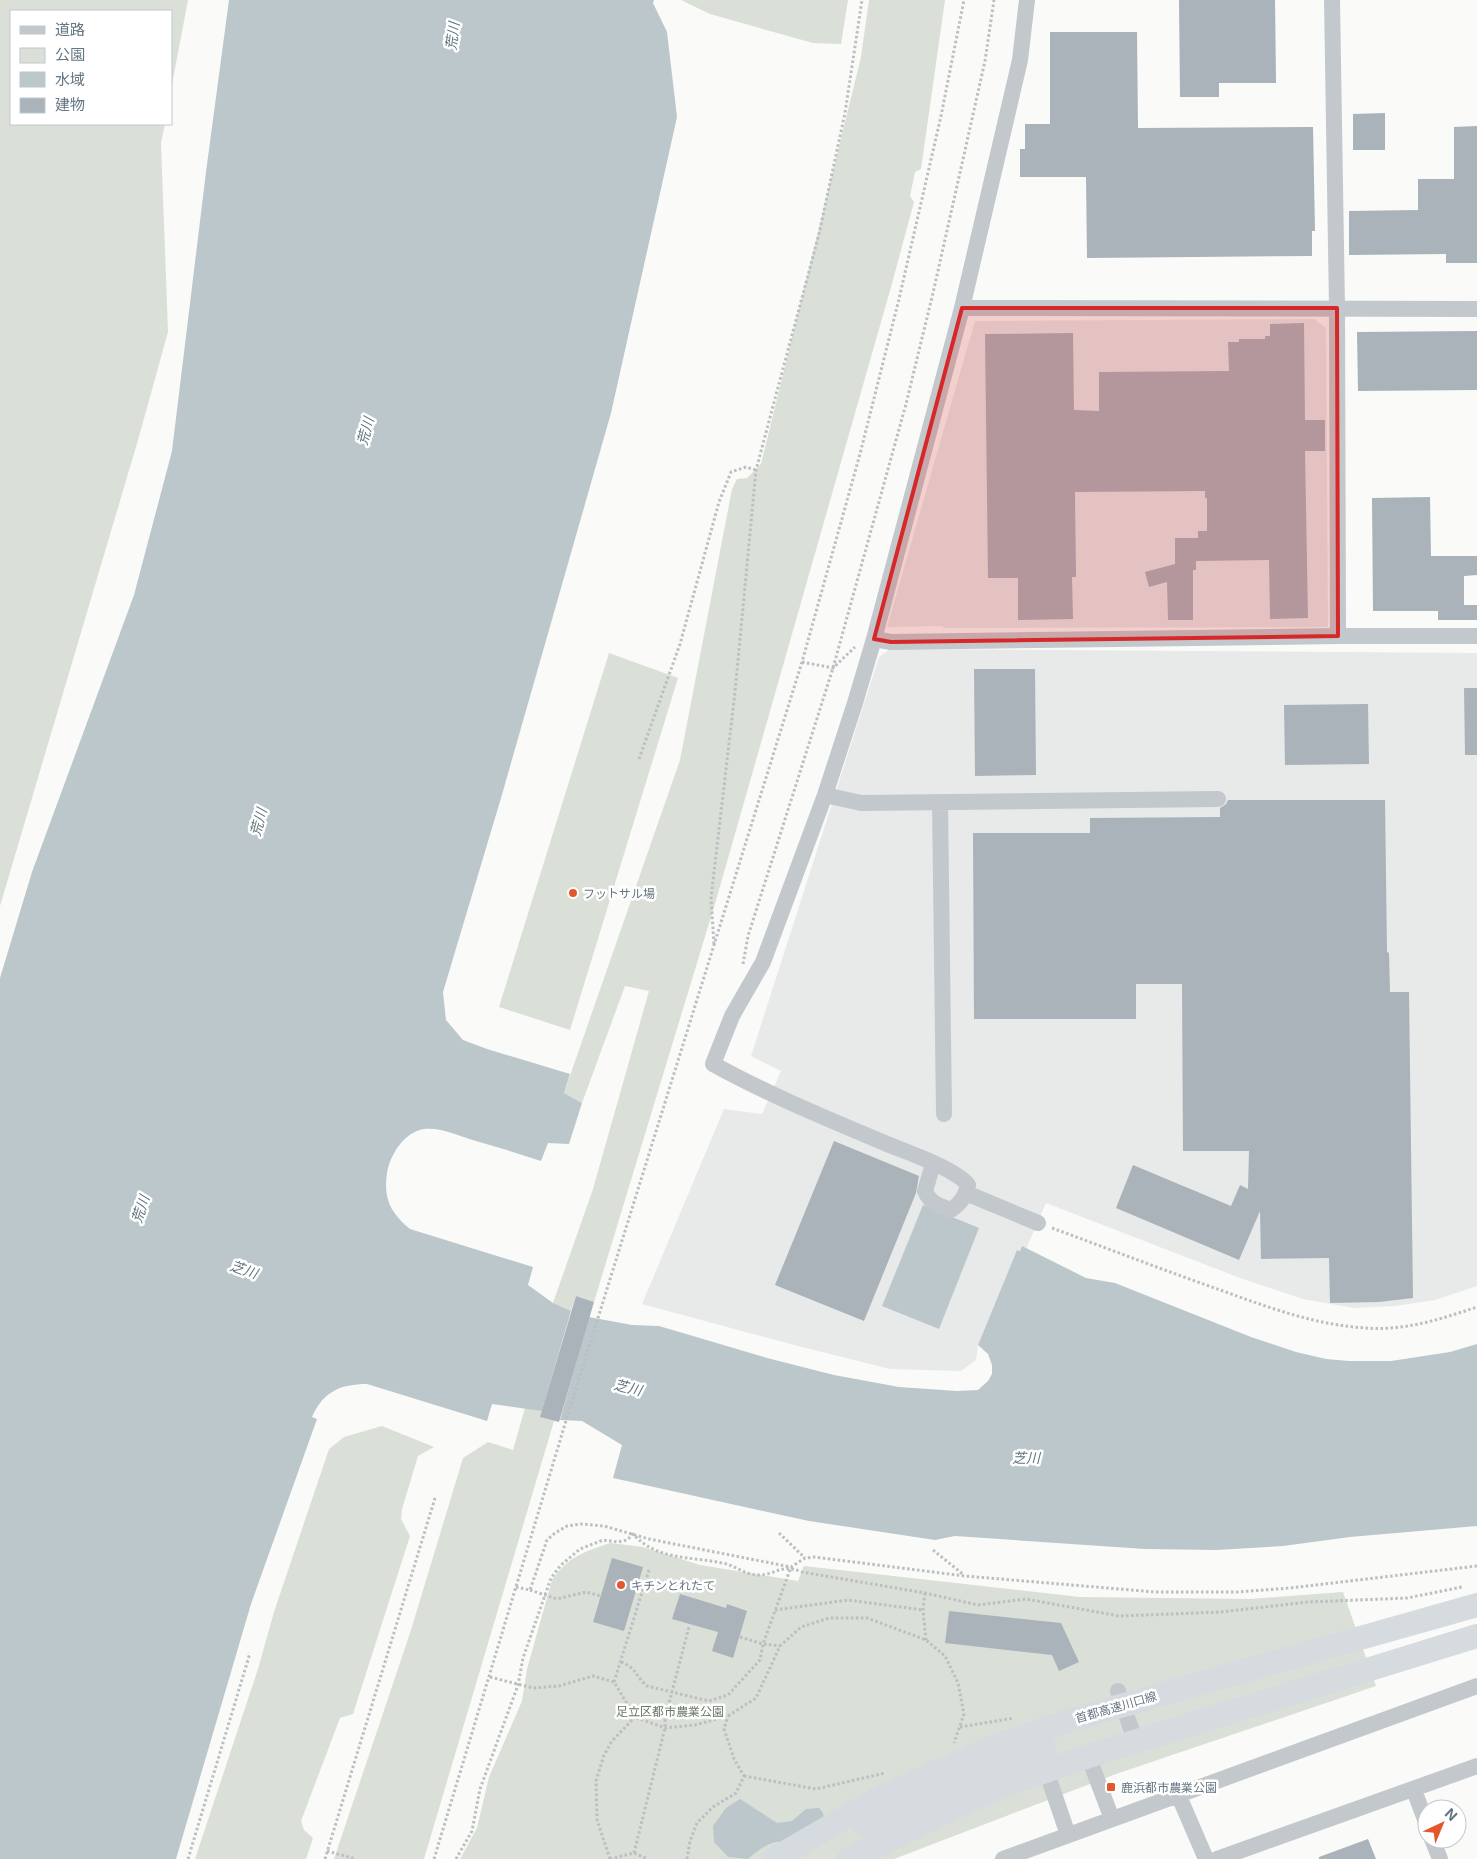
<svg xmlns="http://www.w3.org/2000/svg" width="1477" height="1859" viewBox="0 0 1477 1859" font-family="Inter,'Noto Sans JP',sans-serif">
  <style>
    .built { fill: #e8e9e9 }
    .green { fill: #dadfd7 }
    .water { fill: #bbc7cb }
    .building { fill: #aab3b9 }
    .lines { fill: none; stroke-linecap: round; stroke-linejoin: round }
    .path { stroke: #bbbfc2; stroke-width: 3; stroke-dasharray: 2.5 2.5; stroke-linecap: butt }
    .minor { stroke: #c3c8cc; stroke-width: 16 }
    .highway { stroke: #d6dbdf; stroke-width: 24 }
    .marked { fill: #d62828; fill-opacity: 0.2; stroke: #d62828; stroke-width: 4; stroke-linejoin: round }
    .poi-dot { fill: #e4572e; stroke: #fff; stroke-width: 2 }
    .labels { text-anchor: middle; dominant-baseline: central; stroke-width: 5; stroke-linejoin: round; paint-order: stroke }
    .poi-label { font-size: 12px; fill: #657683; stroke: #fff; text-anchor: start }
    .street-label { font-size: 12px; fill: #657683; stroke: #fff }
    .park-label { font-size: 12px; fill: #687a64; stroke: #fff }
    .water-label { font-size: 14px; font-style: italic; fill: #60757c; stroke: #fff }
  </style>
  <rect width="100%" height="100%" fill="#fafaf8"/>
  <path class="built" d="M1314,319L1326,328L1328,627L944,628L942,626L887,627L975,321Z
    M890,649L1477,653V1286L1435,1300L1395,1306L1354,1308L1303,1299L1240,1278L1046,1203L1026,1249L1022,1246L1020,1251L1017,1250L978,1345L976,1360L961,1371L890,1369L794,1345L642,1304L724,1109L762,1114L781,1071L751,1056L879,657Z"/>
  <path class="green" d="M0,0H188L171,90V11H11V124H165L161,143L168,332L138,440L0,906Z
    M681,0H848L841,44L813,43L710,14Z
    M869,0H945L921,169L915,172L910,196L914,202L891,287L717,897L594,1302L576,1296L571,1311L553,1303L593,1189L649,991L625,986L582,1103L564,1093L680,760L732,489L737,479L747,478L761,464L861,57Z
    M609,653L678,678L570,1030L499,1007Z
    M525,1408L542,1411L541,1417L554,1421L424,1859H334L411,1630L463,1458L488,1442L513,1450Z
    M382,1426L434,1447L418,1456L402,1509L401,1519L410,1536L353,1714L340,1718L301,1821L304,1830L313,1838L306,1859H195L258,1669L274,1612L329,1449L344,1437Z
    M610,1543L643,1547L700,1565L798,1581L804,1566L1080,1597L1250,1599L1343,1592L1376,1686L1116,1774L894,1859H460L477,1828L489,1777L522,1701L527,1669L552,1580C567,1557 586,1551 610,1543Z"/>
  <path class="water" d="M229,0H654L653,3L667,32L677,117L611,413L501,798L443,992L446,1020L463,1040L487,1049L570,1074L564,1093L582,1103L569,1144L548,1143L541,1161C519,1154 498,1147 476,1141C459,1136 441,1127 424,1129C404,1132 390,1155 387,1173C383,1199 391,1213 410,1229L533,1267L528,1285L553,1303L571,1311L542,1411L492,1404L487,1421L367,1384C340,1384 323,1392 312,1417L317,1419L251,1604L176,1859H0V978L32,872L134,595L172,451L206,172Z
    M923,1205L979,1228L939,1329L882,1306Z
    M1022,1246L1086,1278L1115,1283L1251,1337L1296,1352L1326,1359L1349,1361H1391L1450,1352L1477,1344V1526L1350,1537L1283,1546L1216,1550L1145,1549L955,1536L935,1540L809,1521L613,1478L622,1445L582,1421L560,1420L589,1317L632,1325L659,1326L767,1358L834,1375L899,1387L957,1391L978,1390L988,1381L992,1374V1365L988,1354L978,1345L1017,1250L1020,1251Z
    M740,1799L777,1823L792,1821L806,1809L819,1808L823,1813L825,1824L806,1845C776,1840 773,1838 748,1859L728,1857L714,1842L713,1826L726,1808Z"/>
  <path class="building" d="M1179,0H1275L1276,83H1219V97H1180Z
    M1050,32H1137L1138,128L1313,127L1315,231H1312V256L1087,258L1086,177H1020V149H1025V124H1050Z
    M1385,113V150H1353V114Z
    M1477,126V263H1446V254L1349,255V211L1418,210V179H1454V127Z
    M1304,323L1305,420H1325V451H1305L1308,618L1270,619L1269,560L1196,561V570H1193V620H1168L1167,582L1149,587L1145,572L1175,564V538H1198V531H1207V498H1205V491L1075,492L1076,577H1072L1073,619L1018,620V578H988L985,334L1073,333L1074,410L1099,411V372L1229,371L1228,342H1239V339H1265V336H1270V324Z
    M1477,331V390L1358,391L1357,332Z
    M1430,497L1431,556H1477V575L1464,576V605H1477V620H1438V611H1373L1372,498Z
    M974,669H1035L1036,775L975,776Z
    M1464,688H1477V755H1465Z
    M1368,704L1369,764L1285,765L1284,705Z
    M1228,800H1385L1387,952L1389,953L1390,992H1409L1413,1298L1379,1302L1330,1303L1329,1258L1261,1259L1260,1211L1239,1260L1116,1208L1133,1165L1231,1206L1240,1185L1248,1189L1249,1151H1183L1182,984H1136V1019H974L973,833H1090V818L1220,817V808L1226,804Z
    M834,1141L919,1176L916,1193L864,1321L775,1285Z
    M576,1296L594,1302L559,1422L540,1417Z
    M612,1558L643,1567L624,1631L593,1622Z
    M680,1594L726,1608L727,1604L747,1611L733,1658L712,1651L718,1632L672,1619Z
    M949,1611L1061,1623L1079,1662L1059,1671L1052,1655L945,1643Z
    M1368,1839L1376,1859H1319V1857Z"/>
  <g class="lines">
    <path class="path" d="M802,662L833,668L855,647
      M639,759L680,644L719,502L731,472L746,467L756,470
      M714,944L711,898L735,692L756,470L819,234L845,113L862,0
      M743,964L748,936L833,668L906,404L933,293L985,61L994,0
      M1052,1228C1109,1249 1166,1271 1223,1291C1270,1308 1316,1325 1366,1328C1405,1331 1441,1319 1477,1307
      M779,1533L805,1558
      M933,1550L964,1575
      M516,1587L530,1590L547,1540L555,1533L567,1526L581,1524L604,1526L649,1539L791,1567L805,1558L814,1557L965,1576L1155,1592H1237L1290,1588L1477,1566
      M530,1590L557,1599L586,1592L601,1596
      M925,1593L923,1610L926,1640
      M775,1610L848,1600L923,1610
      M740,1637L763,1644L780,1646
      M621,1662C637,1668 635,1676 647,1686L709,1701L728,1695L760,1660L763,1644L791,1567
      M490,1677L533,1688L559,1686L593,1676L614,1682L635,1717L665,1728L695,1725L728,1716L756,1698L780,1646L801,1627L829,1618H867L926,1640L945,1656L958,1683L964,1714L954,1743
      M614,1682L649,1570
      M960,1727L1014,1718
      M744,1776L816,1789L885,1773
      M327,1851L356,1859
      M634,1853L665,1728V1718L689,1627
      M188,1859L250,1653
      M325,1859L435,1498
      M434,1859L565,1424L802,662L860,454L899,299L941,116L964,0
      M456,1859L472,1831L480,1789L518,1685L523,1658L551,1578L561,1565L580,1549L603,1540L618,1542L627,1540L633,1534C658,1561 690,1556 722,1563C735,1565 745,1575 758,1575C777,1575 780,1563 802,1572L925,1593L978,1605L1026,1599L1119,1616L1221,1612L1308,1602L1407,1598L1462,1587
      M610,1859L597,1820L596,1781L604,1755L612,1741L635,1717
      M610,1859L634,1853L648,1859
      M687,1859L690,1841L697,1823L713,1807L736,1793L744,1776L734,1759L724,1729L728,1716"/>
    <path class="minor" d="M1332,0L1337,308L1338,636
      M962,308L1477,309
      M874,639L891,642L1338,636H1477
      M825,795L861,803L1218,799
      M940,802L944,1114
      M933,1164L925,1191C930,1203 939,1206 951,1210C961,1203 965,1197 968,1185C956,1169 907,1152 887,1144C828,1119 769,1095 713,1064L732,1016L763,962L825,795L855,703L874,639L962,308L1020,60L1027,0
      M966,1193L1038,1223
      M1118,1691L1134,1737L1130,1745L1126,1747
      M1414,1790L1427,1825
      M1178,1794L1206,1859
      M1068,1835L1047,1773L1089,1758L1112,1819
      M1432,1839L1440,1859
      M1003,1859L1477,1686
      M1217,1859L1477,1766"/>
    <path class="highway" d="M864,1825L946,1785L1044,1747
      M774,1859L870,1803L943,1769L996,1746L1071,1720L1477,1605
      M849,1859L953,1808L1005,1785L1092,1755L1477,1636"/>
  </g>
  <path class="marked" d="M962,308H1337L1338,636L891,642L874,639Z"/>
  <g class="poi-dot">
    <circle cx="573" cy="893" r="5"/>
    <circle cx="621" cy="1585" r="5"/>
    <rect x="1106" y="1782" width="10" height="10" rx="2.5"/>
  </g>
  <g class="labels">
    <g class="poi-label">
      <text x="583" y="893">フットサル場</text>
      <text x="631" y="1585">キチンとれたて</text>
      <text x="1121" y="1787">鹿浜都市農業公園</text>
    </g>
    <g class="street-label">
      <text transform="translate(1116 1707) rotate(-16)">首都高速川口線</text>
    </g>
    <g class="park-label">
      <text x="670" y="1711">足立区都市農業公園</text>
    </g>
    <g class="water-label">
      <text transform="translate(452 36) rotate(-83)">荒川</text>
      <text transform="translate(365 431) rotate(-75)">荒川</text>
      <text transform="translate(258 822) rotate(-75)">荒川</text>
      <text transform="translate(140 1209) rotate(-72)">荒川</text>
      <text transform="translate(244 1269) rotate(19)">芝川</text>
      <text transform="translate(628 1387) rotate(14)">芝川</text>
      <text x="1026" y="1457">芝川</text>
    </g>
  </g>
  <rect x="10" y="10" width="162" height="115" fill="#ffffff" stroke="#c1c8cd"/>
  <rect x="20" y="26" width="25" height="8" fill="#c3c8cc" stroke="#c1c8cd"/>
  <text x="55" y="35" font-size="15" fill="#657683">道路</text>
  <rect x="20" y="48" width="25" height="15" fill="#dadfd7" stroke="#c1c8cd"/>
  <text x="55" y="60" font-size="15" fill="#657683">公園</text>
  <rect x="20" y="72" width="25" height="15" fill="#bbc7cb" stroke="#c1c8cd"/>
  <text x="55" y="85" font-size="15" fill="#657683">水域</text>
  <rect x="20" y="98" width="25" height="15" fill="#aab3b9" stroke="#c1c8cd"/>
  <text x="55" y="110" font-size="15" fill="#657683">建物</text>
  <g transform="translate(1442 1824) rotate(44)"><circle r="24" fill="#ffffff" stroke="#c1c8cd"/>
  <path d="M0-4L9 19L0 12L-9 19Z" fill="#e4572e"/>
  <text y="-8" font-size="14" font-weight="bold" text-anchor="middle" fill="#657683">N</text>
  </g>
</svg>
